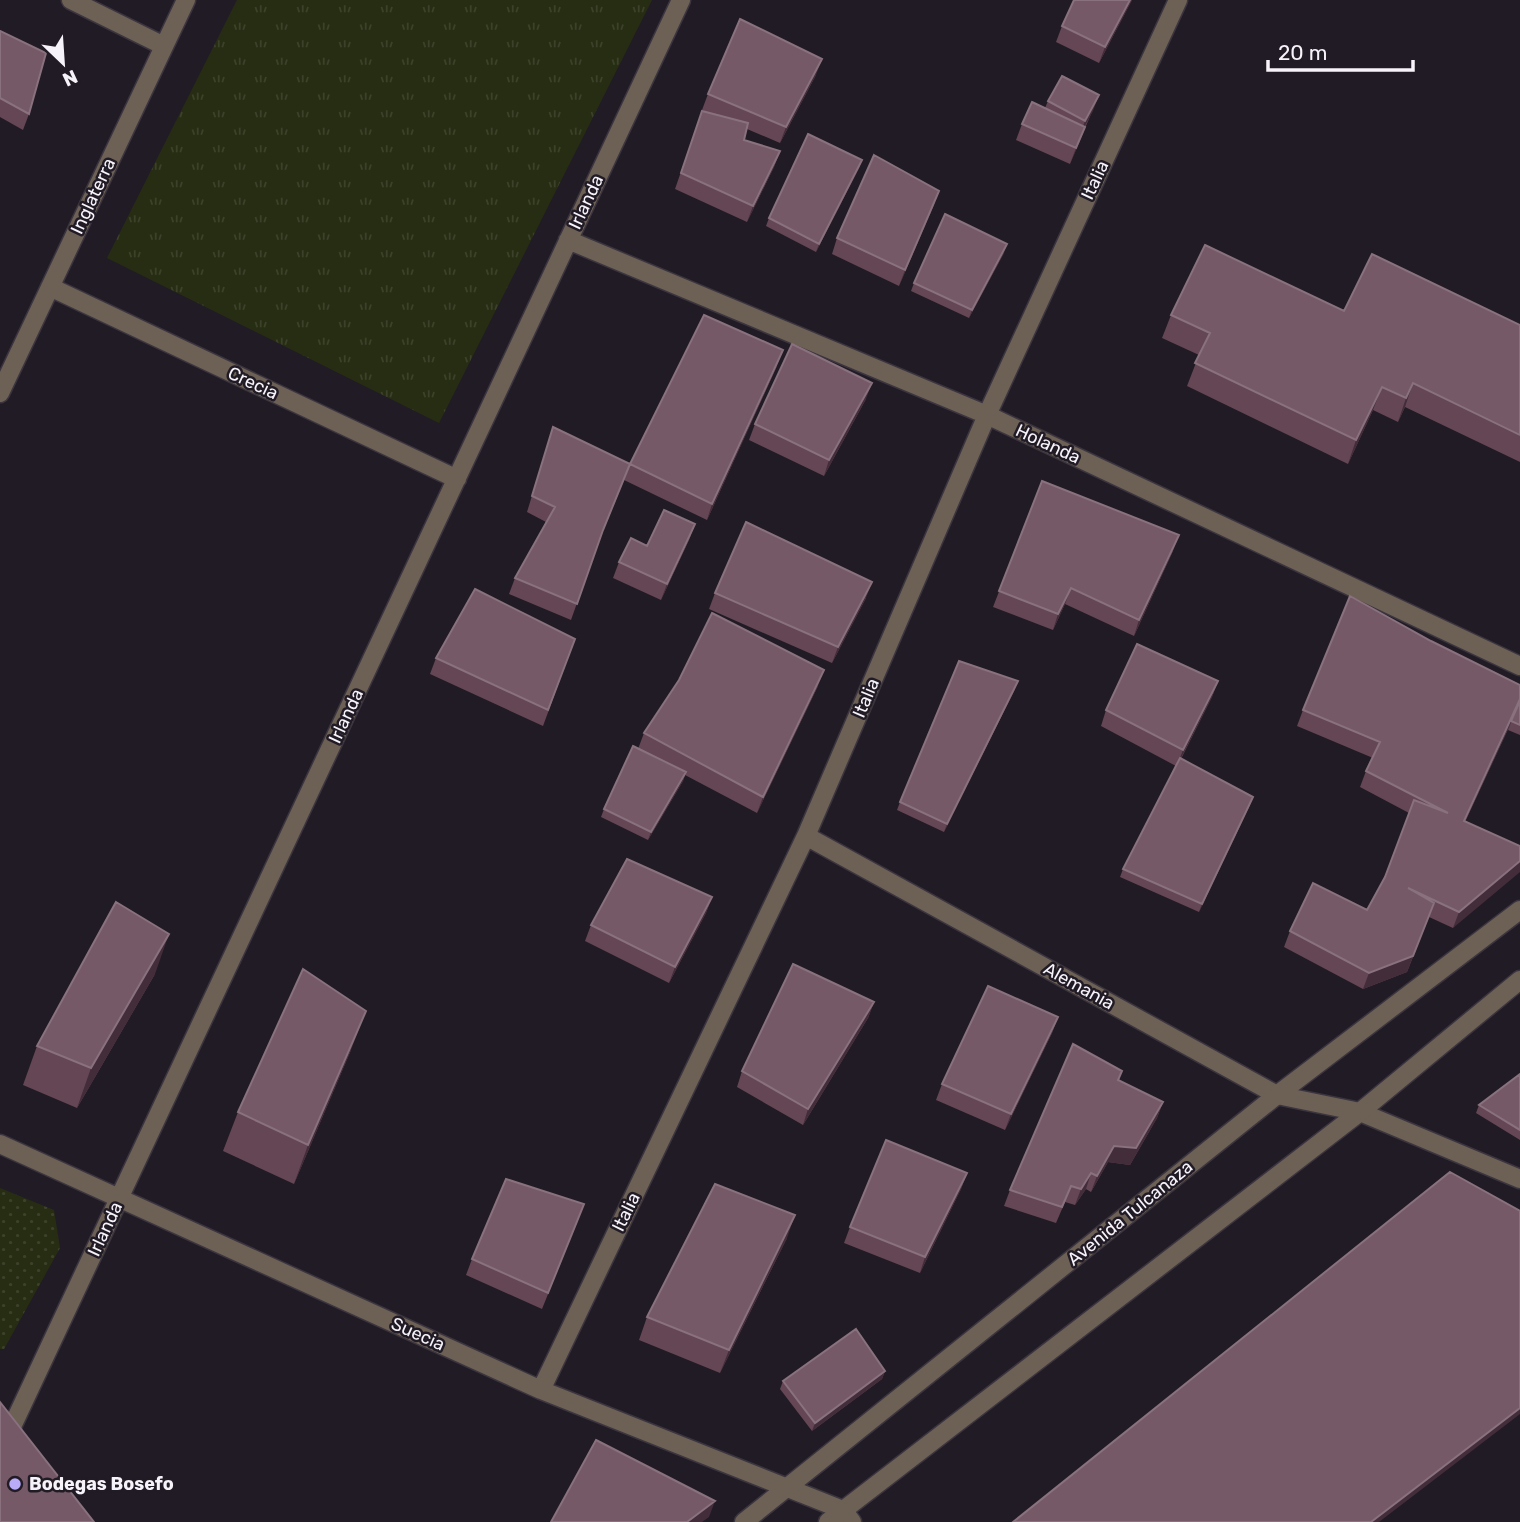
<svg xmlns="http://www.w3.org/2000/svg" width="1520" height="1522" viewBox="0 0 1520 1522" font-family="Rubik,sans-serif">
  <style>
    .grass { fill: url(#grass-dots) }
    .park { fill: url(#park-tufts) }
    .lines { fill: none; stroke-linecap: round; stroke-linejoin: round }
    .minor-casing { stroke: #3b353f; stroke-width: 21 }
    .tertiary-casing { stroke: #3b353f; stroke-width: 21 }
    .minor { stroke: #6d6156; stroke-width: 18 }
    .tertiary { stroke: #6d6156; stroke-width: 18 }
    .wall { fill: #654655 }
    .shaded-wall { fill: #432d3b }
    .building { fill: #755967; stroke: #89717e; stroke-width: 2 }
    .poi-dot { fill: #b9abf7; stroke: #211b25; stroke-width: 2.5 }
    .labels { text-anchor: middle; dominant-baseline: central; stroke-width: 5; stroke-linejoin: round; paint-order: stroke }
    .street-label { font-size: 18px; fill: #f7f3fa; stroke: #211b25 }
    .poi-label { font-size: 18px; font-weight: bold; fill: #f7f3fa; stroke: #211b25; text-anchor: start }
  </style>
  <defs>
    <pattern id="grass-dots" width="8" height="8" patternUnits="userSpaceOnUse" patternTransform="scale(1.75)"><rect width="8" height="8" fill="#272d12"/><path d="M2 2h.1M6 6h.1" fill="none" stroke="#3c422a" stroke-width="1.8" stroke-linecap="round"/></pattern>
    <pattern id="park-tufts" width="24" height="20" patternUnits="userSpaceOnUse" patternTransform="scale(1.75)"><rect width="24" height="20" fill="#272d12"/><path d="M3 7l-1-3M5 7V3M7 7l1-3M15 17l-1-3M17 17v-4M19 17l1-3" fill="none" stroke="#3c422a"/></pattern>
  </defs>
  <rect width="100%" height="100%" fill="#211b25"/>
  <path class="grass" d="M0,1188L54,1210L60,1248L4,1349H0Z"/>
  <path class="park" d="M237,0H652L439,423L107,258Z"/>
  <g class="lines">
    <g class="minor-casing">
      <path id="minor" d="M71,0L164,46
        M568,240L987,415L1520,666
        M50,287L457,479
        M0,393L186,0
        M806,836L1277,1095L1360,1112L1520,1179
        M0,1144L541,1390L843,1510L852,1522
        M541,1390L806,836L987,415L1178,0
        M10,1431L681,0"/>
    </g>
    <g class="tertiary-casing">
      <path id="tertiary" d="M744,1522L1277,1095L1520,910
        M828,1522L1360,1112L1520,980"/>
    </g>
    <use href="#minor" class="minor"/>
    <use href="#tertiary" class="tertiary"/>
  </g>
  <path class="wall" d="M1074,0H1132L1099,63L1056,42L1062,26Z
    M0,31L29,114L23,130L0,117Z
    M816,75L780,143L747,129L744,140L780,151L774,167L747,222L675,189L702,111L706,112L702,110L708,94Z
    M1099,95L1070,164L1016,140L1022,124L1045,108L1048,101Z
    M862,160L859,168L816,252L766,226L769,218Z
    M939,191L933,207L899,286L832,254L837,238Z
    M1004,253L969,318L911,291L914,283Z
    M1344,311L1520,325V462L1405,407L1398,422L1373,410L1348,464L1187,386L1199,355L1162,338L1171,315Z
    M777,366L707,520L624,480L599,541L571,620L509,594L515,578L546,522L527,512L553,427L630,464Z
    M866,399L824,476L749,440L755,424Z
    M1042,481L1173,551L1134,636L1065,604L1053,630L993,607Z
    M695,524L689,540L661,600L613,578L619,562L647,546Z
    M715,593L866,598L832,663L709,609Z
    M575,639L543,726L430,674L436,658Z
    M1431,641L1520,685V735L1508,730L1511,723L1465,822L1520,846L1453,928L1429,917L1407,972L1363,989L1284,947L1290,931L1367,910L1385,877L1409,813L1360,787L1366,771L1373,758L1297,726L1303,710Z
    M1218,681L1212,697L1181,759L1250,805L1199,912L1120,877L1123,869L1176,766L1101,726L1106,710Z
    M818,686L757,813L685,775L683,781L648,840L601,817L604,809L638,749L644,733Z
    M1015,689L944,832L897,810L900,802Z
    M712,897L706,913L669,983L585,941L591,925Z
    M155,974L77,1108L23,1085L37,1046Z
    M874,1002L868,1018L803,1125L737,1087L742,1071Z
    M1058,1017L1052,1033L1005,1130L936,1100L942,1084Z
    M351,1050L294,1184L223,1151L238,1112Z
    M1520,1074V1140L1476,1113L1479,1105Z
    M1119,1081L1163,1102L1157,1118L1130,1165L1108,1162L1091,1192L1086,1189L1075,1205L1065,1202L1056,1223L1004,1206L1010,1190Z
    M967,1173L961,1189L920,1273L844,1243L850,1227Z
    M578,1220L542,1309L466,1275L472,1259Z
    M787,1238L720,1373L639,1340L647,1317Z
    M885,1371L882,1379L812,1431L780,1389L783,1381Z"/>
  <path class="shaded-wall" d="M1130,0H1132L1099,63L1105,47Z
    M822,59L816,75L780,143L786,127Z
    M1099,95L1093,111L1079,137L1085,121Z
    M1085,127L1079,143L1070,164L1076,148Z
    M780,151L774,167L747,222L753,206Z
    M862,160L859,168L816,252L819,244Z
    M939,191L933,207L899,286L905,270Z
    M1007,244L1004,253L969,318L972,310Z
    M783,350L777,366L707,520L712,504Z
    M872,383L866,399L824,476L829,460Z
    M1413,383L1405,407L1398,422L1406,398Z
    M1382,387L1373,410L1348,464L1356,440Z
    M695,524L689,540L661,600L667,584Z
    M1179,535L1173,551L1134,636L1139,620Z
    M872,582L866,598L832,663L838,647Z
    M1071,588L1065,604L1053,630L1058,614Z
    M824,670L818,686L757,813L763,797Z
    M1018,681L1015,689L944,832L947,824Z
    M1218,681L1212,697L1177,766L1183,750Z
    M1520,699V703L1458,837L1464,821Z
    M686,772L683,781L648,840L651,832Z
    M1253,797L1250,805L1199,912L1202,904Z
    M1520,861V872L1453,928L1459,912Z
    M712,897L706,913L669,983L675,967Z
    M1434,903L1407,972L1363,989L1369,973Z
    M169,934L155,974L77,1108L91,1068Z
    M874,1002L868,1018L803,1125L808,1109Z
    M366,1011L351,1050L294,1184L308,1145Z
    M1058,1017L1052,1033L1005,1130L1011,1114Z
    M1163,1102L1157,1118L1130,1165L1108,1162L1091,1192L1097,1176L1114,1146Z
    M967,1173L961,1189L920,1273L925,1257Z
    M1091,1173L1086,1189L1075,1205L1081,1189Z
    M795,1215L787,1238L720,1373L729,1350Z
    M885,1371L882,1379L812,1431L815,1423Z
    M1520,1408V1414L1379,1522H1371Z
    M715,1501L709,1517L702,1522H687Z"/>
  <path class="building" d="M1074,0H1130L1105,47L1062,26Z
    M740,19L822,59L786,127L708,94Z
    M0,31L46,53L29,114L0,98Z
    M1062,76L1099,95L1085,121L1048,101Z
    M1032,102L1085,127L1076,148L1022,124Z
    M702,111L748,123L744,140L780,151L753,206L681,173Z
    M808,134L862,160L819,244L769,218Z
    M874,155L939,191L905,270L837,238Z
    M945,214L1007,244L972,310L914,283Z
    M1205,245L1344,311L1372,254L1520,325V435L1413,383L1406,398L1382,387L1356,440L1195,363L1210,333L1171,315Z
    M704,315L783,350L712,504L630,464Z
    M792,344L872,383L829,460L755,424Z
    M553,427L630,464L603,530L577,604L515,578L555,507L532,496Z
    M1042,481L1179,535L1139,620L1071,588L1058,614L999,591Z
    M664,510L695,524L667,584L619,562L631,538L647,546Z
    M746,522L872,582L838,647L715,593Z
    M475,589L575,639L548,710L436,658Z
    M1350,596L1431,641L1520,685V699L1464,821L1520,846V861L1459,912L1408,888L1434,903L1413,956L1369,973L1290,931L1313,883L1367,910L1385,877L1414,800L1448,813L1366,771L1380,742L1303,710Z
    M712,613L824,670L763,797L644,733L679,680Z
    M1137,644L1218,681L1183,750L1106,710Z
    M959,661L1018,681L947,824L900,802Z
    M1520,701V725L1511,721Z
    M633,746L686,772L651,832L604,809Z
    M1180,758L1253,797L1202,904L1123,869Z
    M627,859L712,897L675,967L591,925Z
    M116,902L169,934L91,1068L37,1046Z
    M793,964L874,1002L808,1109L742,1071Z
    M303,969L366,1011L308,1145L238,1112Z
    M988,986L1058,1017L1011,1114L942,1084Z
    M1073,1044L1122,1071L1118,1080L1163,1102L1136,1148L1114,1146L1097,1176L1091,1173L1081,1189L1071,1186L1062,1207L1010,1190Z
    M1520,1074V1130L1479,1105Z
    M886,1140L967,1173L925,1257L850,1227Z
    M1450,1172L1520,1211V1408L1371,1522H1013Z
    M506,1179L584,1204L548,1293L472,1259Z
    M715,1184L795,1215L729,1350L647,1317Z
    M856,1329L885,1371L815,1423L783,1381Z
    M0,1402L94,1522H0Z
    M596,1440L715,1501L687,1522H551Z"/>
  <circle class="poi-dot" cx="15" cy="1484" r="7"/>
  <g class="labels">
    <g class="street-label">
      <text transform="translate(1095 180) rotate(-65)">Italia</text>
      <text transform="translate(93 196) rotate(-65)">Inglaterra</text>
      <text transform="translate(586 202) rotate(-65)">Irlanda</text>
      <text transform="translate(253 383) rotate(25)">Crecia</text>
      <text transform="translate(1048 444) rotate(25)">Holanda</text>
      <text transform="translate(866 698) rotate(-67)">Italia</text>
      <text transform="translate(346 716) rotate(-65)">Irlanda</text>
      <text transform="translate(1079 986) rotate(29)">Alemania</text>
      <text transform="translate(626 1212) rotate(-64)">Italia</text>
      <text transform="translate(1130 1213) rotate(-39)">Avenida Tulcanaza</text>
      <text transform="translate(105 1229) rotate(-65)">Irlanda</text>
      <text transform="translate(418 1334) rotate(24)">Suecia</text>
    </g>
    <g class="poi-label">
      <text x="29" y="1484">Bodegas Bosefo</text>
    </g>
  </g>
  <g transform="translate(63 63) rotate(155)" stroke="#211b25" stroke-width="5" paint-order="stroke">
  <path d="M0-5L12 26L0 18L-12 26Z" fill="#f7f3fa"/>
  <text y="-10" font-size="19" font-weight="bold" text-anchor="middle" fill="#f7f3fa">N</text>
  </g>
  <path d="M1268 60v10h145v-10" fill="none" stroke="#f7f3fa" stroke-width="3.5"/>
  <text x="1278" y="60" font-size="21" fill="#f7f3fa" stroke="#211b25" stroke-width="5" paint-order="stroke">20 m</text>
</svg>
